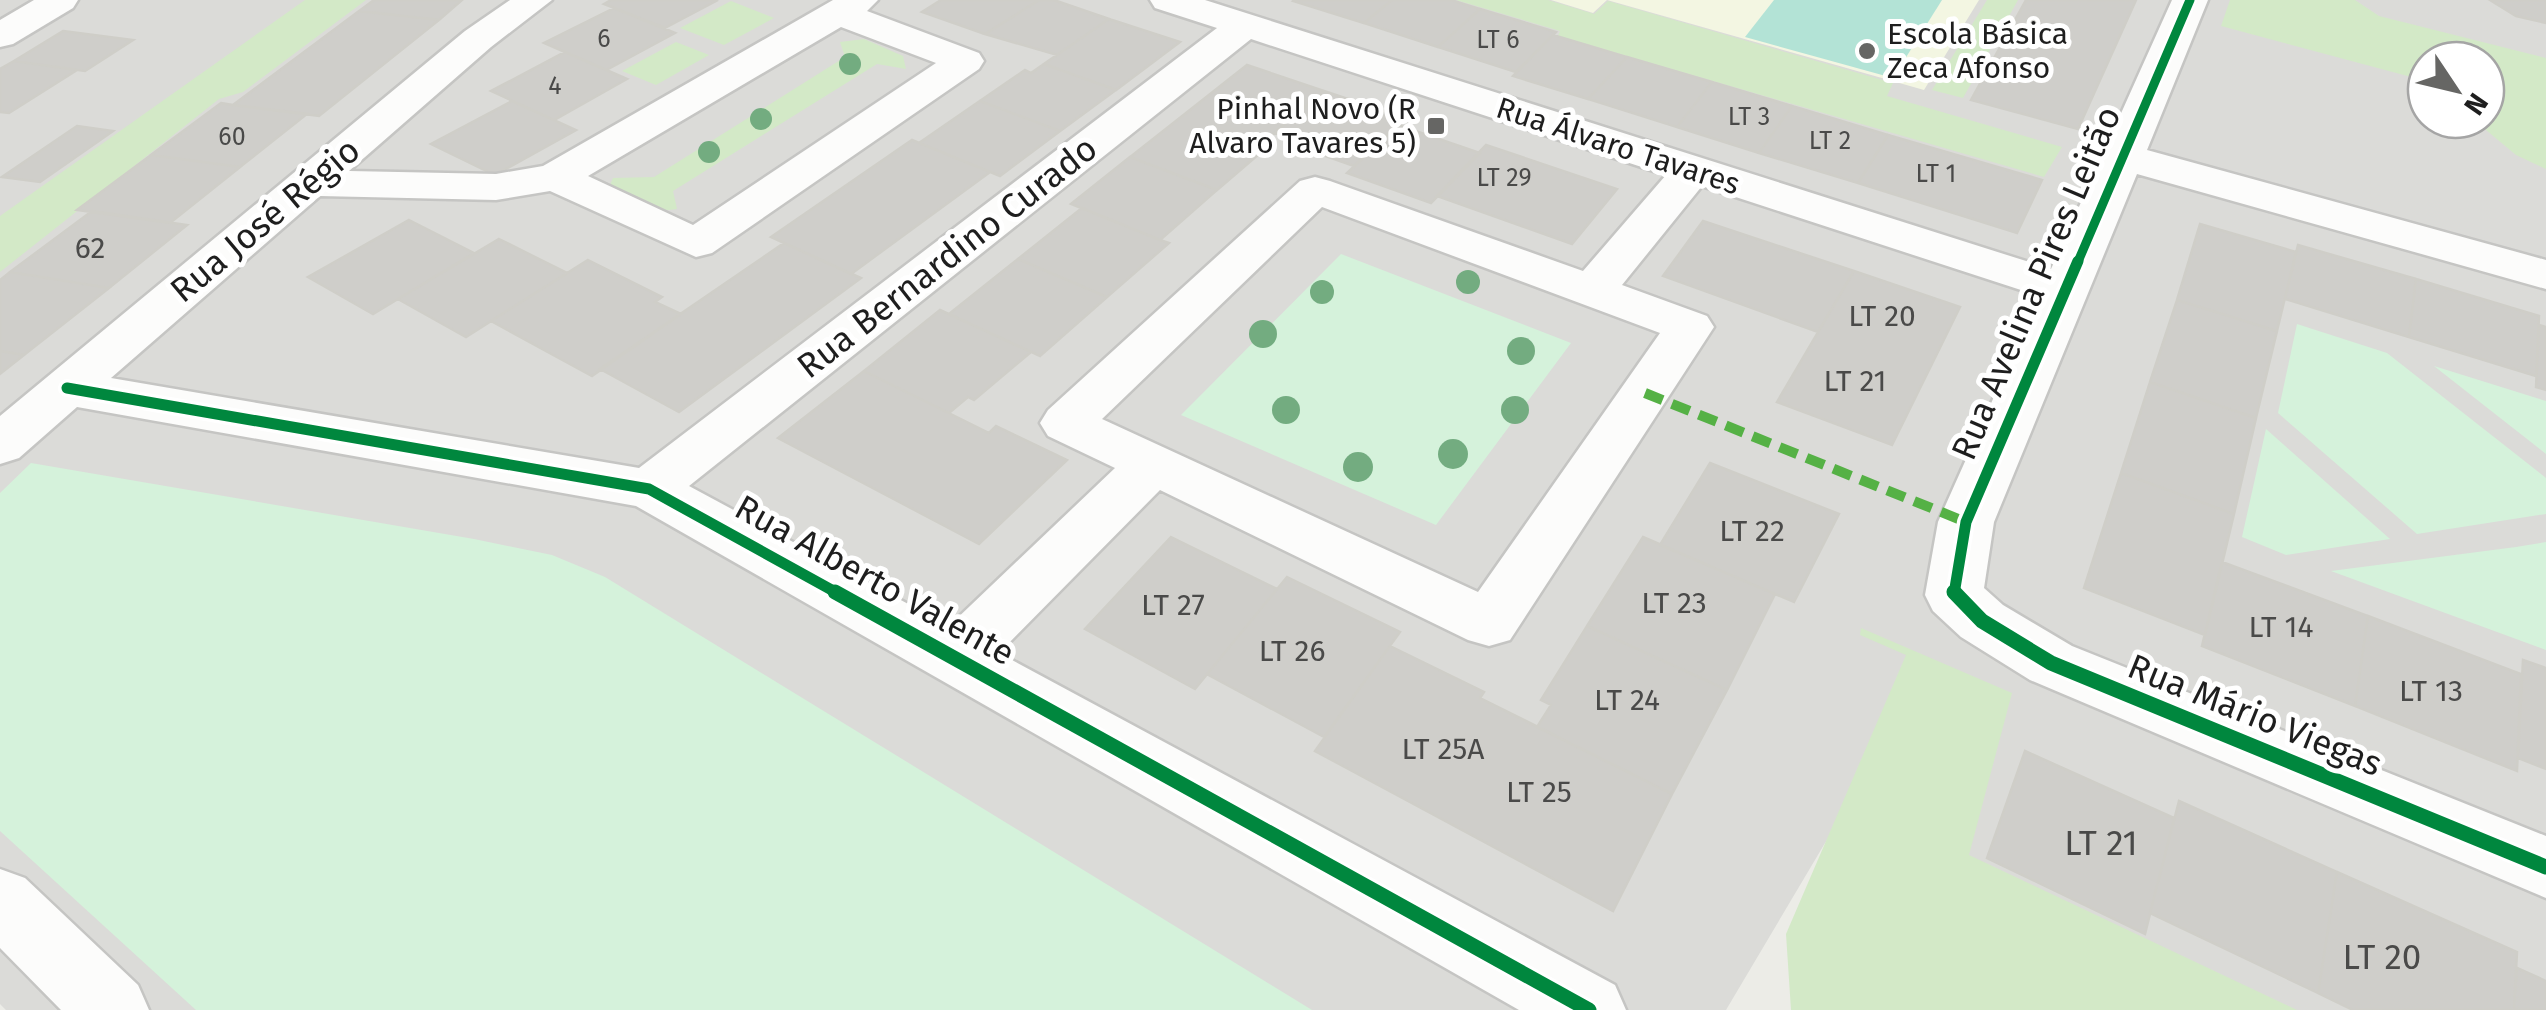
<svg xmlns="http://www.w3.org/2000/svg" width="2546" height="1010" viewBox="0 0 2546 1010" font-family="'Fira Sans',sans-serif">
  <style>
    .residential { fill: #dbdbd8; fill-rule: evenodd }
    .education { fill: #f3f6e2 }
    .grass { fill: #d3e9c7 }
    .park { fill: #d5f2db }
    .pitch { fill: #b3e3d6 }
    .building { fill: #cfceca; stroke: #cfcec8; stroke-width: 2.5 }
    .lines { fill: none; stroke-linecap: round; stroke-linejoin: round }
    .minor-casing { stroke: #c5c5c3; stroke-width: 5 }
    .minor { fill: #fcfcfb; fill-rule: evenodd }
    .quiet { stroke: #55b145; stroke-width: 10; stroke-dasharray: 19 10; stroke-linecap: butt }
    .cycleway-far2-casing { stroke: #fff; stroke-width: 14 }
    .cycleway-far1-casing { stroke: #fff; stroke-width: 18 }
    .cycleway-casing { stroke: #fff; stroke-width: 21 }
    .cycleway-far2 { stroke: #00873e; stroke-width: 9 }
    .cycleway-far1 { stroke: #00873e; stroke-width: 11 }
    .cycleway { stroke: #00873e; stroke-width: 15 }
    .tree { fill: #73ac80 }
    .poi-dot { fill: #666664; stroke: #fff; stroke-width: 4 }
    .labels { text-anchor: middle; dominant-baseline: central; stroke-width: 10; stroke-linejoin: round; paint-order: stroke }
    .far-number-label { font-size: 25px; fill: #4a4a49 }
    .far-poi-label { font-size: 30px; fill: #1e1e1e; stroke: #fff; text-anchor: start }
    .far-street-label { font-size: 30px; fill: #1e1e1e; stroke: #fff }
    .number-label { font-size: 30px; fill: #4a4a49 }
    .street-label { font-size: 35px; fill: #1e1e1e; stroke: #fff }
    .near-number-label { font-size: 35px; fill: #4a4a49 }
  </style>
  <rect width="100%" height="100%" fill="#ecece7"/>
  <path class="residential" d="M0,0H2546V1010H2287L1847,806L1726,1010H6L0,1004ZM2426,60H2486V120H2426Z"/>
  <path class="education" d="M1551,0H1979L1924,90L1607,0L1593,13Z"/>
  <path class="grass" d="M305,0H366L243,92L219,99L0,272V216Z
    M1456,0H1548L1594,14L1608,1L1893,83L1887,96L2062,147L2044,177L1558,36L1560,31Z
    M1987,0H2018L1963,98L1932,90Z
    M2230,0H2355L2379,16L2546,58V169L2516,155L2474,120H2486V60H2426V86L2415,78L2221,26Z
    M731,1L774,18L724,45L680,28Z
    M864,39L903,56L906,69L877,64L673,191L677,209L652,212L607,192L613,178L654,177L845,57L840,42Z
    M676,42L709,55L656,85L622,71Z
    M1861,628L2012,693L1969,855L2297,1010H1791L1786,934L1906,655L1860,635Z"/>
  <path class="park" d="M1341,254L1571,343L1436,525L1181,415Z
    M2297,324L2387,353L2546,478V514L2417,534L2278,413Z
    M2434,366L2546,401V454Z
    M2266,429L2390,539L2286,555L2242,537Z
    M31,463L474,539L552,555L605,577L1312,1010H196L0,831V493Z
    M2546,542V650L2331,571L2516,547Z"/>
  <path class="pitch" d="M1774,0H1942L1893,78L1745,37Z"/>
  <path class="building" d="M374,0H462L439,20L359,11Z
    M611,0H718L665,28L604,4Z
    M941,0H1039L985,34L922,12Z
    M1039,0H1054L1109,19L1057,55L985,34Z
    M1392,0L1364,23L1293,1L1294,0Z
    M1392,0H1451L1480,9L1438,47L1364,23Z
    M2026,0H2136L2078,129L1971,100Z
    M2490,0H2546V23L2516,16Z
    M614,8L675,33L606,70L544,43Z
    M1480,9L1556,32L1516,72L1438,47Z
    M359,11L439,20L319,116L233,105Z
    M1109,19L1180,42L1116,90L1044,64Z
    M63,31L133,40L85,71L14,61Z
    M1553,35L1627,57L1588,99L1513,76Z
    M565,52L627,79L554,120L491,91Z
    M1627,57L1712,82L1677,127L1588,99Z
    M14,61L77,70L9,113L0,112V69Z
    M1044,64L1116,90L1060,131L980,101L1025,70L1031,73Z
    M1247,65L1324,91L1252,152L1259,154L1217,190L1130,157Z
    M1712,82L1792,106L1759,153L1677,127Z
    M1324,91L1405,118L1354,166L1289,143L1294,139L1274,133Z
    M512,101L576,130L495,175L431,144Z
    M980,101L1060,131L1000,176L919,143Z
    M221,103L233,105L307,114L240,167L151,155Z
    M1792,106L1888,135L1858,183L1759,153Z
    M1398,125L1480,153L1431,203L1347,173Z
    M77,126L113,131L40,182L2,177Z
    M1888,135L2042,180L2017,233L1858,183Z
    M912,140L990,172L851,274L771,237Z
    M1486,145L1617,189L1572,244L1437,196Z
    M151,155L240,167L170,223L77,210Z
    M1130,157L1217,190L1160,240L1071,204Z
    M1082,208L1160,240L1169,243L1107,297L1018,259Z
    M92,211L187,225L109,288L10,272Z
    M409,220L474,253L373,314L308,277Z
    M1703,221L1854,271L1818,332L1663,276Z
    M2200,224L2296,252L2277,331L2177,300Z
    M499,239L567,273L466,337L398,299Z
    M784,243L861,278L679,412L600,369Z
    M2298,245L2416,279L2409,337L2285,299Z
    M1018,259L1107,297L1040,356L949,314Z
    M588,260L662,297L655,302L681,314L592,376L491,321Z
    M1854,271L1960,307L1892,445L1777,402Z
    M10,272L109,288L24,355L0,351V280Z
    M2416,279L2539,316L2536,376L2409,337Z
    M2177,300L2277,331L2256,418L2150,382Z
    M940,310L1031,352L974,400L968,397L949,413L864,371Z
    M2539,325L2546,327V390L2536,387Z
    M0,351L24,355L0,374Z
    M864,371L989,433L996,426L1067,460L979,544L778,438Z
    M2150,382L2256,418L2234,514L2121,473Z
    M1710,463L1839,514L1794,602L1660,545Z
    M2121,473L2234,514L2205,635L2084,588Z
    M1171,537L1277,589L1195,689L1085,629Z
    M1643,537L1775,594L1727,690L1587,626Z
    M2222,562L2368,616L2355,706L2202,646Z
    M1287,577L1400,632L1324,737L1207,674Z
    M2368,616L2521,674L2517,771L2355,706Z
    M1587,626L1727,690L1672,794L1537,727L1551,705L1541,700Z
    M1390,646L1484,692L1480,698L1672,794L1613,911L1315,751Z
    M2523,660L2546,668V769L2518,758Z
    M2025,751L2174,818L2145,934L1987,858Z
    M2179,801L2337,872L2318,993L2150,913Z
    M2337,872L2517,952L2514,1010H2353L2318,993Z
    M2517,968L2546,981V1010H2514Z"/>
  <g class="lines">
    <g class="minor-casing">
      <path id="minor" d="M34,0H78L73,8L13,44L0,47V20Z
        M510,0H552L491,47L349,171L496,174L543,166L833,0H878L867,11L979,53L984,61L979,69L712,253L696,257L550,191L496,200L320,196L111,378L639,468L1217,28L1155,8L1150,0H1205L2051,269L2172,0H2208L2147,150L2546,260V289L2137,174L1994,522L1984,588L2003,605L2072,646L2546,836V898L2030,680L1961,637L1933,611L1925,595L1938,522L2039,296L1702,186L1622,285L1707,316L1714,327L1510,640L1489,646L1468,640L1160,490L999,653L1615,985L1626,1010H1519L636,506L77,407L19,458L0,464V416L465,31ZM841,27L936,63L693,225L588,176ZM1251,39L1666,175L1583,271L1330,181L1315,177L1300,181L1048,410L1040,423L1048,436L1115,468L949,626L689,486ZM1322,207L1660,333L1478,592L1102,419Z
        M0,869L25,878L138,985L149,1010H61L0,948Z"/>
    </g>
    <use href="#minor" class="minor"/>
    <path class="quiet" d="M1645,393L1966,522"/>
    <g class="cycleway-far2-casing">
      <path id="cycleway-far2" d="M2077,264L2190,0"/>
    </g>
    <g class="cycleway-far1-casing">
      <path id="cycleway-far1" d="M67,388L649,489L839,594
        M1954,594L1966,522L2078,261"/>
    </g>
    <g class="cycleway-casing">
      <path id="cycleway" d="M835,592L1589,1010
        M1954,592L1982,621L2051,663L2546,867"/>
    </g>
    <use href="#cycleway-far2" class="cycleway-far2"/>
    <use href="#cycleway-far1" class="cycleway-far1"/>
    <use href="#cycleway" class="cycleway"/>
  </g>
  <g class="tree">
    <circle cx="850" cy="64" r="11"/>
    <circle cx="761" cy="119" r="11"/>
    <circle cx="709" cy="152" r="11"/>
    <circle cx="1468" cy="282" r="12"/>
    <circle cx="1322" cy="292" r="12"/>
    <circle cx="1263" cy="334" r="14"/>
    <circle cx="1521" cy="351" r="14"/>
    <circle cx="1286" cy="410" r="14"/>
    <circle cx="1515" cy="410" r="14"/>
    <circle cx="1453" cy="454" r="15"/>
    <circle cx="1358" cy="467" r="15"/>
  </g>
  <g class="poi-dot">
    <circle cx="1867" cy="51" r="10"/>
    <rect x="1426" y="116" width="20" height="20" rx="5"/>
  </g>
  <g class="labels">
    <g class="far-number-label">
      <text x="604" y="39">6</text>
      <text x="1498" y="40">LT 6</text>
      <text x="555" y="86">4</text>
      <text x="1749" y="117">LT 3</text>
      <text x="232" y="137">60</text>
      <text x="1830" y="141">LT 2</text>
      <text x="1936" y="174">LT 1</text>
      <text x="1504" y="178">LT 29</text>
    </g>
    <g class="far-poi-label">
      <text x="1887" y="34">Escola Básica<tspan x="1887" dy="34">Zeca Afonso</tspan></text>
      <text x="1416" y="109" text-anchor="end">Pinhal Novo (R<tspan x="1416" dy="34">Alvaro Tavares 5)</tspan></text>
    </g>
    <g class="far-street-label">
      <text transform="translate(1618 146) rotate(18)">Rua Álvaro Tavares</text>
    </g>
    <g class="number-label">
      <text x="90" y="248">62</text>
      <text x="1882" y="316">LT 20</text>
      <text x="1855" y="381">LT 21</text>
      <text x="1752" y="531">LT 22</text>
      <text x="1674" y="603">LT 23</text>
      <text x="1173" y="605">LT 27</text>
      <text x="2281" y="627">LT 14</text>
      <text x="1292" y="651">LT 26</text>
      <text x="2431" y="691">LT 13</text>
      <text x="1627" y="700">LT 24</text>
      <text x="1443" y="749">LT 25A</text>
      <text x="1539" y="792">LT 25</text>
    </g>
    <g class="street-label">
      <text transform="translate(265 220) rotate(-40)">Rua José Régio</text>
      <text transform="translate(947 257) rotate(-38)">Rua Bernardino Curado</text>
      <text transform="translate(2036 283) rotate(-67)">Rua Avelina Pires Leitão</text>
      <text transform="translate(875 580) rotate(29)">Rua Alberto Valente</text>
      <text transform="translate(2255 715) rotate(22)">Rua Mário Viegas</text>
    </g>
    <g class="near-number-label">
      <text x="2101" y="843">LT 21</text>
      <text x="2382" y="957">LT 20</text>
    </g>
  </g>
  <g transform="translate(2456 90) rotate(125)"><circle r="48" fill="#ffffff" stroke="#a5a5a5" stroke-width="2.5"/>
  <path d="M0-8L18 38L0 25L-18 38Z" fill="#666664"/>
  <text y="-15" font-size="28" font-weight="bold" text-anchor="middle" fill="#1e1e1e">N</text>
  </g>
</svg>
